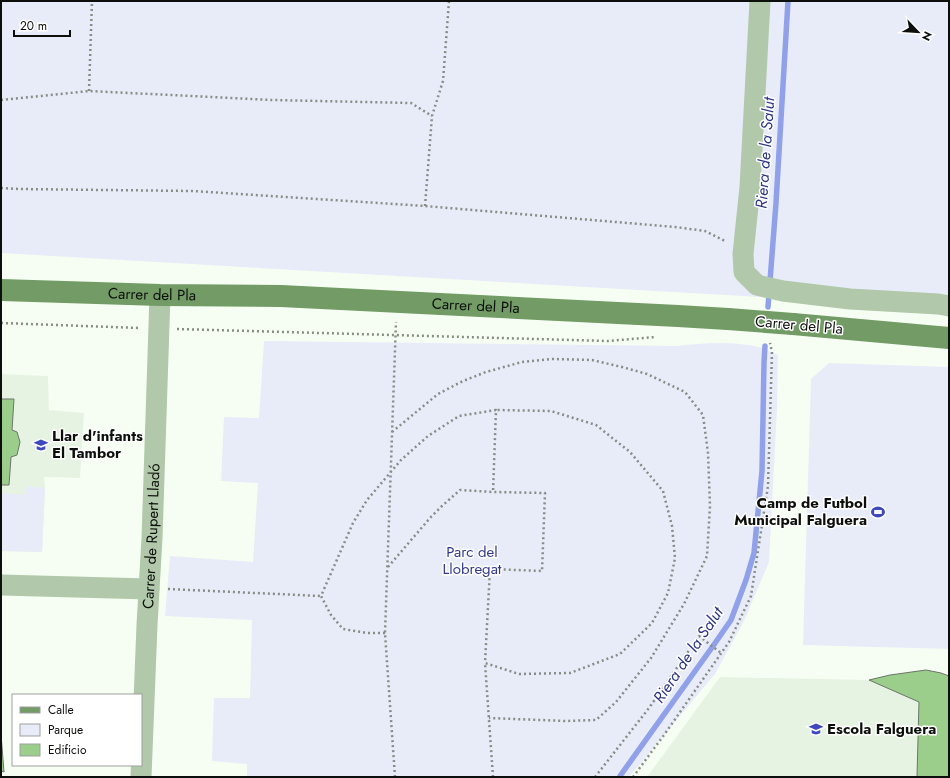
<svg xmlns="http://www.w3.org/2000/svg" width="950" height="778" viewBox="0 0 950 778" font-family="Jost,sans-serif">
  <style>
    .built { fill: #e7f3e2 }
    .green { fill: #e8ecf9 }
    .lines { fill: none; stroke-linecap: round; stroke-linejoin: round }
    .stream { stroke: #90a1e9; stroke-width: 5.5 }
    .building { fill: #9cce8b; stroke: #6d746b }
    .path { stroke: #878c85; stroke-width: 2.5; stroke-dasharray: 2 3; stroke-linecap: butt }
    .minor { stroke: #b1c8aa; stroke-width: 21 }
    .major { stroke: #729b65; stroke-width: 22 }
    .major-bridge { stroke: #729b65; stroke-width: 22 }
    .labels { text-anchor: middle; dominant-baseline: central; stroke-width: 3; stroke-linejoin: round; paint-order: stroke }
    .street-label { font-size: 15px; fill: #0c0f0b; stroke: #fff }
    .poi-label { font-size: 15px; font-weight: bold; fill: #0c0f0b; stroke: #fff; text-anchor: start }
    .park-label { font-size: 15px; fill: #2f388b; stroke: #fff }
    .water-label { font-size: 16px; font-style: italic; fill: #2b3385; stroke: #fff }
  </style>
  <rect width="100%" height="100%" fill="#f6fef3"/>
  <path class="built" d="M1,374L48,376L49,410L84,413L80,478L44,477L45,488L42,552L1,551Z
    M926,670L941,673L949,676V777H647L720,677L869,680L890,675Z"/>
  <path class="green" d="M1,1H949V308L1,253Z
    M264,341L677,346C701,343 731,341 754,346C762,347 770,352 778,355L777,408L769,562L744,621L715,674L629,777H247V764L212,761L214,698H250L252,620L165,616L170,556L253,562L258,483L221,481L224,417L259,418Z
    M829,363L949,367V649L803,645L811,379Z
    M26,486L45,488L42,552L1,551V493L26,495Z"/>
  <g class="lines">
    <path class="stream" d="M768,307L776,203L788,1
      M620,776L713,646L731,620L746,580L754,553L762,471L764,362L765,346"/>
  </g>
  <path class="building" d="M1,399H14L12,430L17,432L20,442L17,455L11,457L9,485H1Z
    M926,670L941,673L949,676V777H917L919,702L869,680L890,675Z
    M1,734L4,772L1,771Z"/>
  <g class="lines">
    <path class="path" d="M89,91L92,1
      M1,100L89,91L272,100L411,103L432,116
      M1,188L19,189L193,191L425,206L675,227L705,231L725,241
      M425,206L432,116L443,81L449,1
      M1,323L140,328
      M177,329L608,341L656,337
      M392,432L438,394L463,381L486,372L522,362L552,359L592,360L622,367L647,374L685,392L703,415L708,453L710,506L707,556L684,604L651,658L616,702L596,720L566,721L489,718
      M388,567L430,518L442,506L460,490L493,492L545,493L542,571L490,569L485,663
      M168,589L321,596
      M385,633H367L343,629L331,615L321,596L353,523L367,500L401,460L428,436L459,416L496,410L493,492
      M395,777L385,633L396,322
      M493,777L485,663L519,674L570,673L620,654L652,623L668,593L675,558L672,526L663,491L630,452L596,425L551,411L496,410
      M595,777L649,708L699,636L721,653
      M633,777L664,735L729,642L751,596L768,486L772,352L770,343"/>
    <g class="minor">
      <path d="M760,1L750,187L743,254L744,272L757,285L783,291L850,299L938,304L949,306"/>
      <path d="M1,585L149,589"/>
      <path id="s1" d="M141,777L147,625L152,538L160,295"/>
    </g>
    <g class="major">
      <path id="s2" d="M1,290L160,295L281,296L678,316L728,319"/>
      <path d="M793,324L949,338"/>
    </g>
    <path class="major-bridge" d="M728,319L793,324"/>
  </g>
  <defs>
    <g id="school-bare" transform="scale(1.08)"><path d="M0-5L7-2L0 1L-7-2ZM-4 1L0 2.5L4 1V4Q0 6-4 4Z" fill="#3e49bd" stroke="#fff" stroke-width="2.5" paint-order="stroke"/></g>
    <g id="stadium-bare" transform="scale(1.08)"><path d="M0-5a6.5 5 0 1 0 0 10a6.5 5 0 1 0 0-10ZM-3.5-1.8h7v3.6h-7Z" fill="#3e49bd" stroke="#fff" stroke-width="2.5" paint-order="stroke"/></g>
  </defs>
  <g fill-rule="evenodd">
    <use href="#school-bare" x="41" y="445"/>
    <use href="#stadium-bare" x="878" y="512"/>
    <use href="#school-bare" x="816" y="729"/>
  </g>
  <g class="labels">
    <g class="street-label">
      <text stroke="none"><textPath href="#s2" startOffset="151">Carrer del Pla</textPath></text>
      <text stroke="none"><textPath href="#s2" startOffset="475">Carrer del Pla</textPath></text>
      <text transform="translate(799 325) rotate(5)">Carrer del Pla</text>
      <text stroke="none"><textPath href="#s1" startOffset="241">Carrer de Rupert Lladó</textPath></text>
    </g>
    <g class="poi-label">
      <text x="52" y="436">Llar d'infants<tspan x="52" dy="17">El Tambor</tspan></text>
      <text x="867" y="503" text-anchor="end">Camp de Futbol<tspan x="867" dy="17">Municipal Falguera</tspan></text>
      <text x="827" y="729">Escola Falguera</text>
    </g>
    <g class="park-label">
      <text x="472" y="552">Parc del<tspan x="472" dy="17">Llobregat</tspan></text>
    </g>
    <g class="water-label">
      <text transform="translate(765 153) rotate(-86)">Riera de la Salut</text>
      <text transform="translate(688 655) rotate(-56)">Riera de la Salut</text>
    </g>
  </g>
  <rect width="950" height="778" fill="none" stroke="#0c0f0b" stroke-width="4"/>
  <rect x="12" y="694" width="130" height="72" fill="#ffffff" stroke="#9e9f9d"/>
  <rect x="20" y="707" width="20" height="6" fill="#729b65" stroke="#9e9f9d"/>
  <text x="48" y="714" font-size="12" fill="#0c0f0b">Calle</text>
  <rect x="20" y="724" width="20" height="12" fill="#e8ecf9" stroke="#9e9f9d"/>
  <text x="48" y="734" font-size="12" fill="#0c0f0b">Parque</text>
  <rect x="20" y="744" width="20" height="12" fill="#9cce8b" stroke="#9e9f9d"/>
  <text x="48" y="754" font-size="12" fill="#0c0f0b">Edificio</text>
  <g transform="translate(918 32) rotate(115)" stroke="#ffffff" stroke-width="3" paint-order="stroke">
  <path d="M0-3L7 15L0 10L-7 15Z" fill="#0c0f0b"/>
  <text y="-6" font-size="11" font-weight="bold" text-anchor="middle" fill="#0c0f0b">N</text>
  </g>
  <path d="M14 30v6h56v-6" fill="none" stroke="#0c0f0b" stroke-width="2"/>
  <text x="20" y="30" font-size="12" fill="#0c0f0b" stroke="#ffffff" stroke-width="3" paint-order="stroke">20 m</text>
</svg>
